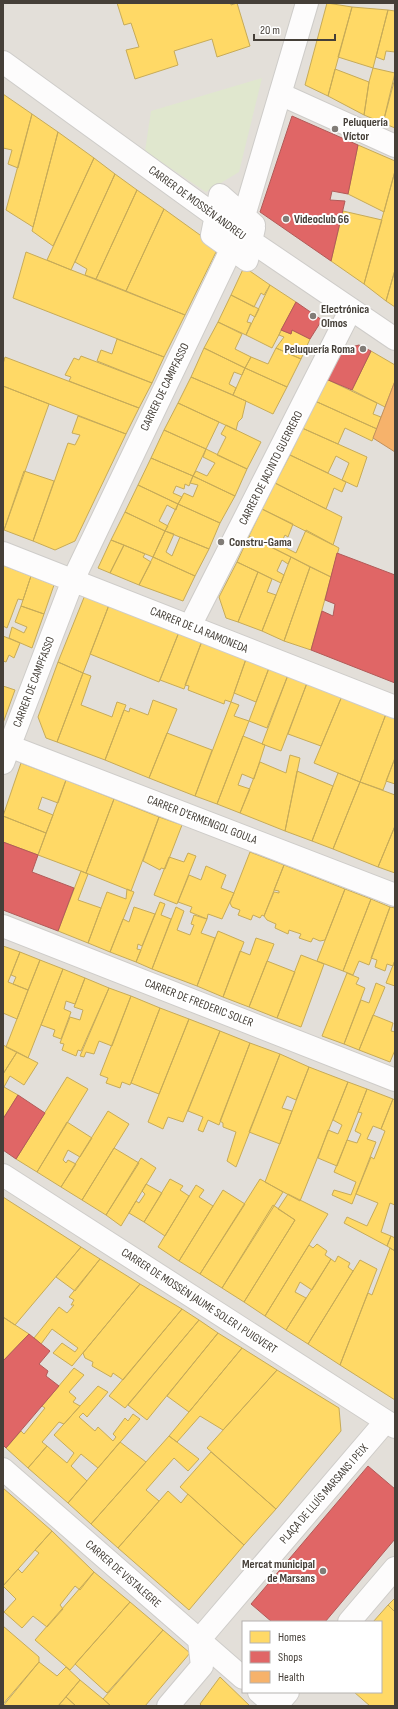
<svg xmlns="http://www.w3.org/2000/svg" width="398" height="1709" viewBox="0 0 398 1709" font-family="'Sofia Sans Condensed',sans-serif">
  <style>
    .residential { fill: #e3dfd9; fill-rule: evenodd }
    .green { fill: #e0e7ce }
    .homes { fill: #ffd966; stroke: #c7ab58 }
    .shops { fill: #e06666; stroke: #b25a58 }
    .health { fill: #f6b26b; stroke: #c1905c }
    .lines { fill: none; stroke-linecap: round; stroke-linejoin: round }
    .street-casing { stroke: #ceccc9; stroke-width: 24 }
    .street { stroke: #fdfcfc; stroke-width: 22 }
    .poi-dot { fill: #817c77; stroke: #fff; stroke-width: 1.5 }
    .labels { text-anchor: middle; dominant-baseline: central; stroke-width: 4; stroke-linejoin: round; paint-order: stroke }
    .poi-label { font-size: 12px; font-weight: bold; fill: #453f38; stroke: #fff; text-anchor: start }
    .street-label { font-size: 12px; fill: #453f38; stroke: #fff }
  </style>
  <rect width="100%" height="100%" fill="#f0eeeb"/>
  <path class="residential" d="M3,3H395V1706H3ZM243,1622H381V1692H243Z"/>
  <path class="green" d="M262,78L239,172L206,192L145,151L151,111Z"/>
  <path class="homes" d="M117,3H231V5L237,3L250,46L217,57L212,39L174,51L178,65L135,79L126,50L139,47L131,23L124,25Z
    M327,3L352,7L328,96L305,85Z
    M352,7L388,10L373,68L338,57Z
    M388,10L395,11V52L386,51L384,60L376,57Z
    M373,68L395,73L383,123L364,115L369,82Z
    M335,69L369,82L364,115L328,96Z
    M395,78V128L383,123Z
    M3,94L32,114L18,168L8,164L12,150L3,148Z
    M32,114L58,132L33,227L6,210Z
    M58,132L94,158L53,246L32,231Z
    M358,145L395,161V171L384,212L348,194Z
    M94,158L115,174L71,270L47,260Z
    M395,171V270L386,301L364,284Z
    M115,174L137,190L96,279L85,275L87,269L75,262Z
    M137,190L164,209L126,291L96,279Z
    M164,209L218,248L185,315L126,291Z
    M343,211L382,220L364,284L331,261Z
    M26,252L185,315L164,357L13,298Z
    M244,267L270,285L264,295L261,293L254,307L231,295Z
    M395,270V307L386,301Z
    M270,285L296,302L272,348L246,335Z
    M231,295L259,309L255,317L250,314L247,322L251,323L246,335L218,322Z
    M218,322L242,334L235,349L251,357L245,368L204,348Z
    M281,330L291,334L292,330L310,339L301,359L276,348L284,337L279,335Z
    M117,339L164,357L152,383L97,361L101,350L112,354Z
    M204,348L245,368L242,375L234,372L229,384L236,388L233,395L191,377Z
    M276,348L301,359L287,387L245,368L251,357L268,364Z
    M371,351L395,365V381L385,407L352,390Z
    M81,356L152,383L139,408L69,381L71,377L65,375L74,358L79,360Z
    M5,357L139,408L126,434L3,386V364Z
    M245,368L287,387L273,414L233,395Z
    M191,377L246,401L242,418L238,422L236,430L178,403Z
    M326,379L377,403L373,414L381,417L377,429L315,401Z
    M3,386L49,404L4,530L3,529Z
    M315,401L377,429L372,441L345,428L338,444L302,428Z
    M178,403L219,422L206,449L164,430Z
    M78,416L126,434L75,541L55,550L33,541L68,443L75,445L80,435L72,433Z
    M226,425L261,442L247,469L217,455L226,437L221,434Z
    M302,428L367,457L357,487L342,480L349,463L336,456L328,473L290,455Z
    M164,430L206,449L193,476L151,458Z
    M206,449L247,469L235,496L193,476L196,471L207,476L215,463L203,457Z
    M290,455L346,482L342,492L334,488L326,509L275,483Z
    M151,458L193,476L189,486L185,484L184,489L176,486L173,493L182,497L178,504L138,485Z
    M24,471L54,481L33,541L4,530Z
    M193,476L235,496L220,523L178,504L184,493L193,497L198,485L190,483Z
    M275,483L342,517L333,545L262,509Z
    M138,485L178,504L176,510L167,505L159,521L168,526L165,531L125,512Z
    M178,504L220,523L209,549L165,531Z
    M262,509L293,524L288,537L285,535L280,545L296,553L306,530L339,548L331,577L249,536Z
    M125,512L165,531L153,557L111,540Z
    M165,531L174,534L166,552L172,556L180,537L209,549L195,576L153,557Z
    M249,536L291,557L288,564L282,560L277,571L284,575L281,583L237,562Z
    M111,540L124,545L110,573L98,568Z
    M124,545L145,554L143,557L151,562L139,585L110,573Z
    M153,557L195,576L183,601L139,585Z
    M291,557L310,567L284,641L262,631Z
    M237,562L258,572L238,622L226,618L219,597Z
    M3,565L31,576L23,600L18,599L7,628L3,626Z
    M310,567L331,577L311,650L284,641Z
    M258,572L272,579L267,592L276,595L262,631L238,622Z
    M31,576L54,585L44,614L21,606Z
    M85,595L109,605L83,673L58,662Z
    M109,605L179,632L159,682L90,654Z
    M21,606L44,614L32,648L9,638L12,627L24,633L27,627L15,622Z
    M179,632L202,641L184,689L160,680Z
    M3,636L20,643L14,658L9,655L6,662L3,661Z
    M202,641L246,659L231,702L225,700L224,704L188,690L189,686L185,685Z
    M246,659L269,668L256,702L234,693Z
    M58,662L83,673L57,742L46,738L38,717Z
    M269,668L288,675L267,728L249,721Z
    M83,673L91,676L81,705L112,717L117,702L126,705L105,760L57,742Z
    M288,675L307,683L281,751L262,744Z
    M307,683L342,696L321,746L288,734Z
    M3,686L15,690L3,723Z
    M342,696L386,714L360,782L314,763Z
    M153,700L177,709L149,778L105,760L124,710L129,712L130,708L148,715Z
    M231,702L239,705L234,716L249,721L217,804L195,796Z
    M386,714L395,717V758L383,790L360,782Z
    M167,733L212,750L195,796L149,778Z
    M243,736L265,745L254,779L242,774L238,785L250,789L240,813L217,804Z
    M290,755L300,758L285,831L240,813L260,762L286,773Z
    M395,758V784L386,781Z
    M21,763L66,780L58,803L42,797L38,809L53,815L46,833L3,816Z
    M297,771L333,786L312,841L285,831Z
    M338,773L360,782L333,849L312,841Z
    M66,780L114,799L86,873L38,855Z
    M360,782L395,795V826L378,867L333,849Z
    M114,799L159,817L131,891L86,873Z
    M3,816L46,833L38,855L3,842Z
    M159,817L182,825L165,869L161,868L160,870L143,861Z
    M395,826V873L378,867Z
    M250,852L284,865L264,916L262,915L260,918L253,915L251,920L238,915L240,910L232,907L230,903Z
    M188,853L196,856L177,904L154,895L169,857L184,862Z
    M284,865L345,889L325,940L320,941L313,938L311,942L299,938L301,934L289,930L288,934L275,928L276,924L267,920L264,916L274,892L279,893V891L274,890Z
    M206,866L226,875L221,888L234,893L222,919L208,914L207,919L190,912L192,907L178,902L189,875L201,880Z
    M81,871L88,874L78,900L101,908L88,943L58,931Z
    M127,889L134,892L110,952L88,943L107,892L126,899Z
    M345,889L371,899L343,971L317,961Z
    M371,899L390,907L369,965L359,961L353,975L343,971Z
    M160,902L165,904L161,915L171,919L152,969L136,962Z
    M134,907L155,914L142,946L138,944L137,949L141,950L136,962L110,952L123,919L129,922Z
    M176,907L184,911L177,930L190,935L194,925L191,924L194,915L207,919L201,933L215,938L197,986L152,969Z
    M390,907L395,908V960L393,966L387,964L385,971L375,967L377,960L371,958Z
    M218,931L244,942L223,997L197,986Z
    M256,938L274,944L249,1007L223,997L240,951L250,955Z
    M3,946L20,952L8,982L28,990L17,1019L3,1013Z
    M20,952L40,960L28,990L13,984L16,977L11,975Z
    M301,955L324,964L301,1027L277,1018Z
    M40,960L63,969L28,1058L6,1047Z
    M395,960V986L386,983Z
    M267,961L295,972L277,1018L249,1007Z
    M63,969L85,978L75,1004L66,1001L64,1009L71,1012L61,1039L53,1036L55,1030L41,1025Z
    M347,973L359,978L356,984L365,988L344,1044L322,1036Z
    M85,978L109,988L81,1051L78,1050L76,1056L62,1050L64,1044L60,1043L70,1017L80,1020L83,1010L74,1007Z
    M376,983L385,987L359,1050L344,1044L361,1000L369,1003Z
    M109,988L131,996L112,1046L99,1041L94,1054L86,1052L84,1057L80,1056Z
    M131,996L160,1008L131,1083L130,1085L122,1082L120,1088L106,1083L108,1078L100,1075Z
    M160,1008L189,1019L159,1094L131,1083Z
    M373,1015L393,1023L391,1031L395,1032V1050L390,1062L359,1050Z
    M189,1019L220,1031L183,1122L168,1117L163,1129L148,1122Z
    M220,1031L250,1043L219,1125L208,1120L203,1132L198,1130L203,1117L188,1111Z
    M250,1043L280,1054L236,1167L227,1161L236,1132L223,1127V1123L220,1121Z
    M3,1045L17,1052L3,1074Z
    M17,1052L38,1063L24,1085L10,1076L4,1087L18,1095L3,1119V1074Z
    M280,1054L309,1067L296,1100L287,1096L282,1108L292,1111L280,1144L249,1132Z
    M309,1067L348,1082L300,1201L265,1182Z
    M67,1077L88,1089L37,1172L16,1159Z
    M348,1082L367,1089L337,1166L318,1158L328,1130L338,1134L342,1125L333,1120Z
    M367,1089L393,1099L381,1129L373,1126L367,1139L376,1142L352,1204L332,1195L334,1190L351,1195L356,1182L334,1172L347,1140L357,1143L361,1134L355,1131L362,1113L358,1112Z
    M393,1099L395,1100V1205L390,1203L381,1232L391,1236L387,1246L344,1223L347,1217L367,1226L378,1203L356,1194L371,1157L374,1159L385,1131L381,1129Z
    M108,1111L129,1124L82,1200L61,1187Z
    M67,1122L92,1138L80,1157L68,1150L63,1160L66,1163L68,1160L76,1164L61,1187L37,1172Z
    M114,1148L139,1163L106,1215L82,1200Z
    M141,1158L156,1168L121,1226L106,1215Z
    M170,1179L183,1186L180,1190L189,1196L165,1236L144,1222Z
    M260,1179L283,1192L222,1288L200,1274Z
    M146,1184L162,1193L144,1222L129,1213L136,1201L139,1203L145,1194L142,1191Z
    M196,1185L204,1190L199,1197L213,1206L179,1261L158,1247Z
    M223,1190L245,1204L200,1274L179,1261Z
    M288,1194L328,1214L265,1316L244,1302L295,1220L278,1209Z
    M3,1197L81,1247L15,1325L3,1317Z
    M273,1205L295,1220L244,1302L222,1288Z
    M391,1236L395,1238V1251L387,1246Z
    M317,1244L327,1251L325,1255L331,1259L312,1290L300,1282L295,1292L306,1298L286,1330L265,1316L309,1245L313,1248Z
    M81,1247L100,1259L75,1291L56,1277Z
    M390,1248L395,1251V1400L340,1365L368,1293L372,1295Z
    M338,1256L350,1263L348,1267L353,1271L308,1344L286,1330L331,1259L335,1262Z
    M100,1259L140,1284L72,1366L53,1353L62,1343L75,1352L78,1348L52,1329L41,1344L34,1338L59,1307L67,1313L74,1305H71L74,1300L69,1297Z
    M360,1260L377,1269L340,1365L308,1344Z
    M140,1284L182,1309L123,1380L113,1373L111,1377L92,1366L93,1362L85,1358L83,1353Z
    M182,1309L199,1320L125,1408L109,1396Z
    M3,1317L29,1334L3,1361Z
    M199,1320L218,1333L147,1420L128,1405Z
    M218,1333L242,1348L189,1412L167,1396Z
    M242,1348L277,1370L223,1430L200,1416L177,1442L169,1436Z
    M74,1368L84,1375L69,1392L76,1398L73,1402L80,1406L64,1424L59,1422L42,1442L47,1446L28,1468L6,1448L21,1431L24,1434L45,1408L42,1406Z
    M277,1370L339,1408L341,1431L276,1509L207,1448Z
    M98,1386L108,1392L87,1417L83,1413L79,1417L95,1431L98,1427L113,1441L116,1437L113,1434L125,1418L128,1421L133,1414L140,1419L98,1468L81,1454L71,1466L87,1481L68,1503L28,1468L47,1446L67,1463L74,1453L54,1435Z
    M169,1436L199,1459L188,1471L174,1458L146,1490L159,1501L118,1548L91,1524Z
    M120,1442L146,1462L91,1524L68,1503Z
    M211,1452L276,1509L244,1545L180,1487Z
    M3,1488L52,1531L3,1586Z
    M168,1491L181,1503L188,1494L244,1545L189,1610L118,1548Z
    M52,1531L94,1572L80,1590L75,1586L60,1605L63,1609L47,1627L33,1616L22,1628L4,1612L16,1599L3,1586L18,1569L22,1573L39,1553L35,1550Z
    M94,1572L130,1602L70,1670L35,1640Z
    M395,1598V1612L388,1605Z
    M130,1602L163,1630L107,1693L75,1664Z
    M388,1605L395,1612V1706H370L354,1692H381V1622H373Z
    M3,1626L39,1657V1662L3,1704Z
    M163,1630L190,1653L145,1706H111L103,1699Z
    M39,1662L57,1676L66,1667L80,1680L58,1706H3Z
    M220,1677L250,1706H202L200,1704Z
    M80,1680L103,1699L111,1706H76L66,1697Z
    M66,1697L76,1706L59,1705Z"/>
  <path class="shops" d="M292,116L358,145L348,194L332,191L330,200L345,201L331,261L260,212Z
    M296,302L322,320L310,339L292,330L291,334L281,330Z
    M359,345L371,351L352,390L326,379L340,350Z
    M337,553L395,575V683L311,650L322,611L333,616L335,604L325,600Z
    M3,842L38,855L32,872L74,888L58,931L3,910Z
    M18,1095L45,1113L16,1159L3,1150V1119Z
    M29,1334L50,1351L39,1364L48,1371L46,1376L59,1386L6,1448L3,1445V1361Z
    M368,1466L395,1489V1539L325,1622H272L251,1604Z"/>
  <path class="health" d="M395,381V452L373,438Z"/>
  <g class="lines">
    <g class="street-casing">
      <path id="street" d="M3,62L239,233L395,339
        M280,94L395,146
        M254,225L220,195L212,235L247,260L254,228
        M3,553L395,707
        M190,626L351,309
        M9,746L395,895
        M3,763L73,580L239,233L307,3
        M3,926L395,1080
        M3,1175L395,1427
        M3,1469L243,1678
        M349,1622L395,1568
        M259,1692L275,1706
        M168,1706L202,1666L199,1640L386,1421
        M276,1706L288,1692"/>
    </g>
    <use href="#street" class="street"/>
  </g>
  <g class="poi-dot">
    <circle cx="335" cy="129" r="4"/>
    <circle cx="286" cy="219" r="4"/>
    <circle cx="313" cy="316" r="4"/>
    <circle cx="363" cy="349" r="4"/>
    <circle cx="221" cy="542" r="4"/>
    <circle cx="323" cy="1571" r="4"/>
  </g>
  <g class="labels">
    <g class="poi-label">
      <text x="343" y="122">Peluquería<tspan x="343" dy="14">Víctor</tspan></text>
      <text x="294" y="219">Videoclub 66</text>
      <text x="321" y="309">Electrónica<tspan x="321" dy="14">Olmos</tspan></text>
      <text x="355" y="349" text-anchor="end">Peluquería Roma</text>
      <text x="229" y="542">Constru-Gama</text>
      <text x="315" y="1564" text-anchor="end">Mercat municipal<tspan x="315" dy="14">de Marsans</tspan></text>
    </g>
    <g class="street-label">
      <text transform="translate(197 203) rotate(36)">CARRER DE MOSSÈN ANDREU</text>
      <text transform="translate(165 387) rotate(-64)">CARRER DE CAMPFASSO</text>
      <text transform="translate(271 468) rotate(-63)">CARRER DE JACINTO GUERRERO</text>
      <text transform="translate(199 630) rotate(22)">CARRER DE LA RAMONEDA</text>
      <text transform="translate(34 682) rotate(-69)">CARRER DE CAMPFASSO</text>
      <text transform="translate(202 820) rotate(21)">CARRER D'ERMENGOL GOULA</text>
      <text transform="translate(199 1003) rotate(21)">CARRER DE FREDERIC SOLER</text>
      <text transform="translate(199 1301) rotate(33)">CARRER DE MOSSÈN JAUME SOLER I PUIGVERT</text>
      <text transform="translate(324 1494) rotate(-49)">PLAÇA DE LLUÍS MARSANS I PEIX</text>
      <text transform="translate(123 1574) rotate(41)">CARRER DE VISTALEGRE</text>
    </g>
  </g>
  <rect width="398" height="1709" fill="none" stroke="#453f38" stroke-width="8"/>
  <rect x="242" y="1621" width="140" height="72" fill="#ffffff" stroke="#b5b2af"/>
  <rect x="250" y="1631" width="20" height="12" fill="#ffd966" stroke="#b5b2af"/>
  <text x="278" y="1641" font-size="12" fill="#453f38">Homes</text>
  <rect x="250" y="1651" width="20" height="12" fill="#e06666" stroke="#b5b2af"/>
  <text x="278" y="1661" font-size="12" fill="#453f38">Shops</text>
  <rect x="250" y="1671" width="20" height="12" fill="#f6b26b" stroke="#b5b2af"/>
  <text x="278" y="1681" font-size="12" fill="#453f38">Health</text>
  <path d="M254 34v6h81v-6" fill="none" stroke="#453f38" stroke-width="2"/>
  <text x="260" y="34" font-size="12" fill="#453f38" stroke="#ffffff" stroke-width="3" paint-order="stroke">20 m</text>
</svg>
